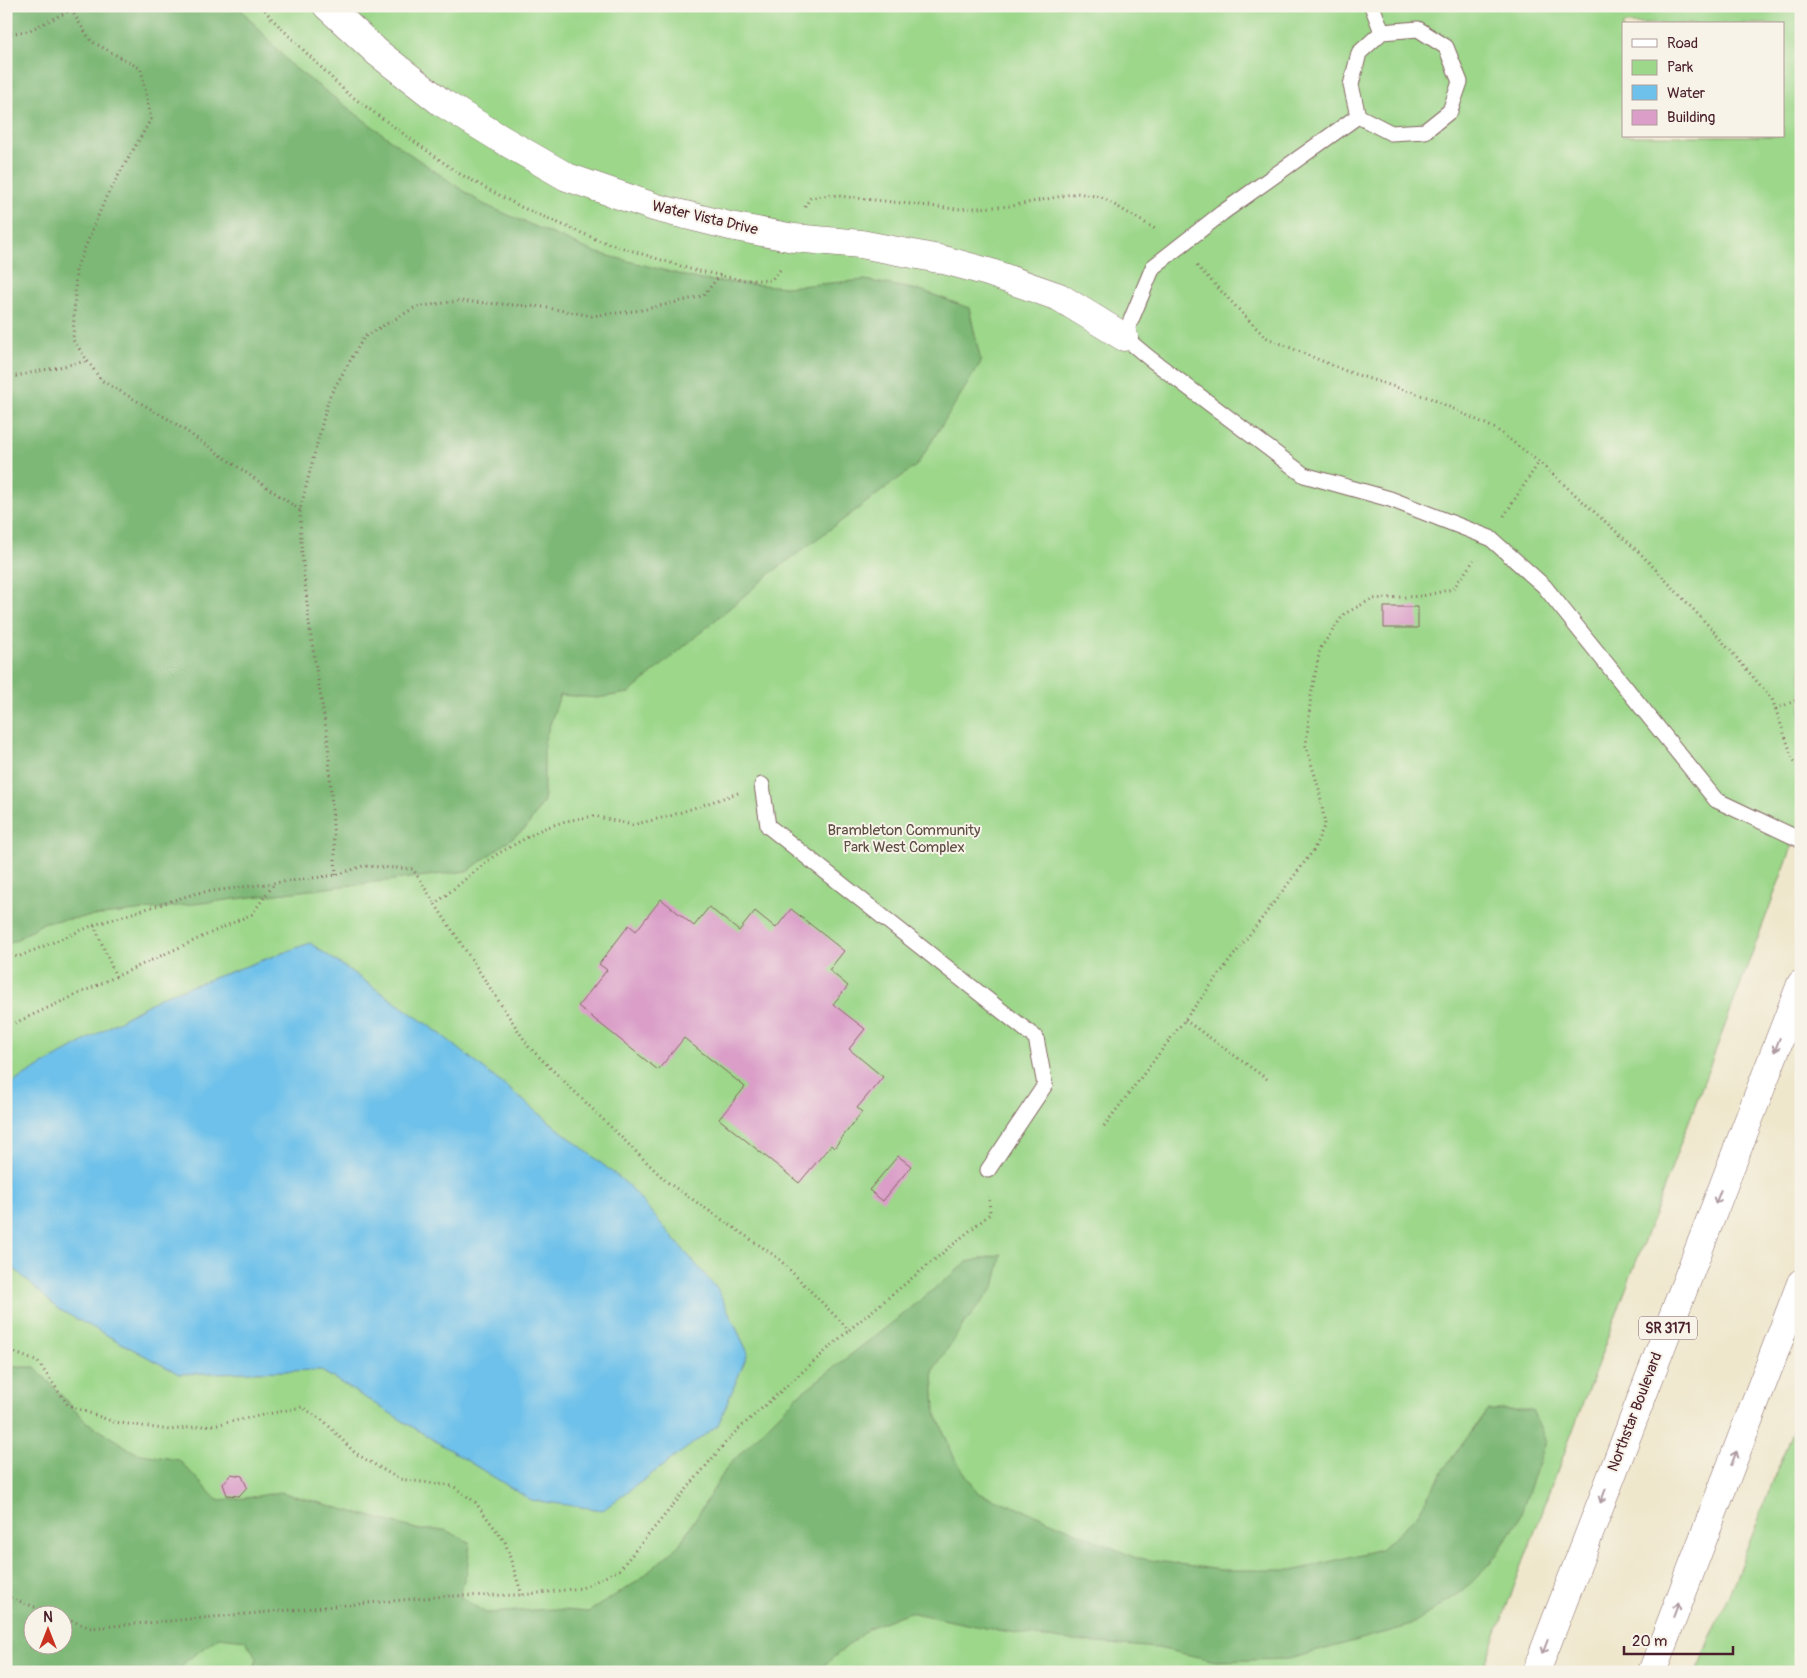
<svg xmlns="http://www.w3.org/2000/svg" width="1807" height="1678" viewBox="0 0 1807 1678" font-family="Pangolin,sans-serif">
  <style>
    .green { fill: #9cd78a; stroke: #737b5a; fill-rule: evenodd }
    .forest { fill: #7db876; stroke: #646c50; fill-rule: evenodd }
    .water { fill: #6ec1ea; stroke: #5c708a }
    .building { fill: #da9ec8 }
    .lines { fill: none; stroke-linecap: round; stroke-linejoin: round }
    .service-casing { stroke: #846563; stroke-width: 17 }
    .minor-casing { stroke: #846563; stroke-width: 29 }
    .primary-casing { stroke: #846563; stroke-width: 29 }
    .path { stroke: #846563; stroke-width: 3; stroke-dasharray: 1 4; stroke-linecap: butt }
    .service { stroke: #fff; stroke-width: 15 }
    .minor { stroke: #fff; stroke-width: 28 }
    .primary { stroke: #fff; stroke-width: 28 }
    .oneway { stroke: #ae9aa0 }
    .labels { text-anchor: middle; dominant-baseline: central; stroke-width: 4; stroke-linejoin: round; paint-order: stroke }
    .shield { fill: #f7f3e8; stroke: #7e5f64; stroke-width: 1 }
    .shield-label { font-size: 14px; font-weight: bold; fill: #4a1f2b }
    .street-label { font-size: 15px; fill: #4a1f2b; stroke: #f7f3e8 }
    .park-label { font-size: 15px; fill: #5e4d43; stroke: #f7f3e8 }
  </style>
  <rect width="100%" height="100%" fill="#f7f3e8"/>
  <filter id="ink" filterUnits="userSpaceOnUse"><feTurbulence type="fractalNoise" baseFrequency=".02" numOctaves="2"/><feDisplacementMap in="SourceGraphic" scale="10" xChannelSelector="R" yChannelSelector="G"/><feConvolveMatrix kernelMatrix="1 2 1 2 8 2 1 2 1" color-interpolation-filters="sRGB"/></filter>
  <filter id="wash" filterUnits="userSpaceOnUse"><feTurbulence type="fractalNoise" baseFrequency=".0096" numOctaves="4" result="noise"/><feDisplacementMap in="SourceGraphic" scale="20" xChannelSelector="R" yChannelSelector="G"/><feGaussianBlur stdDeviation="1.12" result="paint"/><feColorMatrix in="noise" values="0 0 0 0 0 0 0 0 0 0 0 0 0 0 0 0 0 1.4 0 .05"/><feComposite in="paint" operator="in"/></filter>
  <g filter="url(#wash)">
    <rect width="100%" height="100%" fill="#efe7cc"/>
    <path class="green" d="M6,6H1801V823L1482,1672H87L6,1645ZM1623,24H1783V136H1623ZM32,1616H62V1646H32Z
      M1801,1408V1672H1696L1733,1585Z"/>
    <path class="forest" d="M6,6H238L292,66L404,150L483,204L594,252L701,280L786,287L865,280L923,291L969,308L981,362L917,465L771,573L629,693L597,698L560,695L544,742V801L527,827L468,871L45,922L6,946Z
      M1002,1254L994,1287L963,1325L933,1371L935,1411L954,1457L978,1493L1037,1515L1136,1558L1221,1570H1296L1381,1549L1417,1515L1448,1463L1488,1410H1532L1546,1442L1518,1522L1490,1564L1463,1591L1409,1626L1289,1659L1216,1661L1158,1648L1061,1640L985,1628L909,1612L869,1628L816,1672H253L257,1658L245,1640L219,1637L186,1661L179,1672H6V1367H35L85,1421L136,1453L179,1460L217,1500L247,1498L280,1492L420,1530H445L470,1542L467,1572L459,1596L486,1613L552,1609L588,1612L638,1581L679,1545L728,1466L796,1397L901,1316L967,1262ZM32,1616H62V1646H32Z"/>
    <path class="water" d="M310,943L438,1032L627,1184L718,1290L748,1353L718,1425L603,1510L531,1500L320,1370L179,1374L58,1309L6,1261V1089L17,1080L161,997Z"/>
    <g id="blocks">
      <path class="building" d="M1384,607H1418V628H1384Z
        M661,899L694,926L709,907L739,931L755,911L776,928L791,909L844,951L829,970L848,986L833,1004L865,1029L849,1049L883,1077L857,1108L862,1112L834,1148L831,1145L799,1183L719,1119L745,1087L684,1038L658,1070L578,1006L607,970L599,964L629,925L636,931Z
        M898,1156L911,1166L883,1201L869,1190Z
        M231,1474L242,1476L247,1487L239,1496L227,1495L223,1484Z"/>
    </g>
  </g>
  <g filter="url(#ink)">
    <use href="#blocks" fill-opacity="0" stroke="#846563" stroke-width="1"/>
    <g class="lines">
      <g class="service-casing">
        <path id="service" d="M1372,6L1382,32
          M1418,29L1446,47L1460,82L1450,111L1425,131L1391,133L1358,116L1351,85L1359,53L1382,32Z
          M1358,116L1222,213L1153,267L1124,337L1148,357L1304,475L1390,499L1490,538L1544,586L1716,800L1801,840
          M762,785L768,826L1036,1038L1045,1085L988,1170"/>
      </g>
      <g class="minor-casing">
        <path id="minor" d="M327,6L378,53L441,102L501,139L567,177L657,208L730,226L794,238L861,244L944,260L988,272L1059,297L1124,337"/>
      </g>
      <g class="primary-casing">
        <path id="primary" d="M1536,1672L1801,984
          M1652,1672L1801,1283"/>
      </g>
      <path class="path" d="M262,6L271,18L347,93L458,173L521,207L598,240L690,269L742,280H771L781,269
        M6,34L28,31L71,10L91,41L141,69L151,119L106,197L76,269L73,340L101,380L170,420L300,510
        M805,207L810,198L830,195L956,209L1012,206L1077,193L1101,197L1157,230
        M1197,266L1265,337L1348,372L1430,398L1496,429L1539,462L1640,553L1709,626L1772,699L1793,759L1801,770
        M6,378L87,361
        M1504,516L1539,462
        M1776,709L1801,698
        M738,793L670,816L632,825L594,816L566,821L542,829L494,856L435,904L529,1047L667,1182L778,1258L849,1330L990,1214L989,1196
        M336,875L328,741L310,631L301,545L300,510L329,397L364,337L416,307L458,301L543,307L592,316L642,310L703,296L720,275
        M94,925L116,977
        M6,953L18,957L94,925L197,893L336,875L363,866L413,869L435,904
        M1185,1020L1267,1079
        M15,1023L252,914L274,884
        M1104,1126L1313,851L1325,824L1319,789L1306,746L1311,695L1320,649L1344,614L1372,599L1422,596L1453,589L1474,560
        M6,1349L38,1362L68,1405L114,1422L170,1430L219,1424L302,1407L325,1422L355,1453L399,1479L453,1486L475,1502L505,1542L522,1595
        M6,1596L58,1616
        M62,1617L91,1628L446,1596L522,1595L582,1588L619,1570L731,1436L849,1330"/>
      <use href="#service" class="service"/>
      <use href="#minor" class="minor"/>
      <use href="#primary" class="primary"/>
    </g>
    <defs><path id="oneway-shaft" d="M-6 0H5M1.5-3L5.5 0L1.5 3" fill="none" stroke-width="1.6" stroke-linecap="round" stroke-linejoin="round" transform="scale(1.25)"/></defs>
    <g class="oneway">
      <use href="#oneway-shaft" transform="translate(1777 1045) rotate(111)"/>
      <use href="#oneway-shaft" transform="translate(1718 1197) rotate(111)"/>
      <use href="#oneway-shaft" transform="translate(1734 1458) rotate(-69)"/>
      <use href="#oneway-shaft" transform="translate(1603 1496) rotate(111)"/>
      <use href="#oneway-shaft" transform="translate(1676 1610) rotate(-69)"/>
      <use href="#oneway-shaft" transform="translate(1545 1647) rotate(111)"/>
    </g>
  </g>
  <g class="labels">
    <rect class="shield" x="1639" y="1316.5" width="58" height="23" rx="4"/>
    <g class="shield-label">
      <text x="1668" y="1328">SR 3171</text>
    </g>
    <g class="street-label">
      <text transform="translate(705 218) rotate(13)">Water Vista Drive</text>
      <text transform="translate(1635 1412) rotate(-69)">Northstar Boulevard</text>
    </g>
    <g class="park-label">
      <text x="904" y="830">Brambleton Community<tspan x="904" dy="17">Park West Complex</tspan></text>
    </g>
  </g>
  <rect width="1807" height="1678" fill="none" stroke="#f7f3e8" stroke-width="25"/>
  <rect x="1622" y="22" width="162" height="115" fill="#f7f3e8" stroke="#b29e9c"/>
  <rect x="1632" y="39" width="25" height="8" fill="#ffffff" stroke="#b29e9c"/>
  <text x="1667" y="48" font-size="15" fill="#4a1f2b">Road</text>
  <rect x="1632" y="60" width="25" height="15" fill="#9cd78a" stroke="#b29e9c"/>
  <text x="1667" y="72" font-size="15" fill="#4a1f2b">Park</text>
  <rect x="1632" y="85" width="25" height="15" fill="#6ec1ea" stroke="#b29e9c"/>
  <text x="1667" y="98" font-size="15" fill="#4a1f2b">Water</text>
  <rect x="1632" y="110" width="25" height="15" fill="#da9ec8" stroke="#b29e9c"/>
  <text x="1667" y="122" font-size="15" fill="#4a1f2b">Building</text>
  <g transform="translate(48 1630)"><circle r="24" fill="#f7f3e8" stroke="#b29e9c"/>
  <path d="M0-4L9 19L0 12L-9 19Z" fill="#c8321e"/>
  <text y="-8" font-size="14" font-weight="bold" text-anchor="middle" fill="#4a1f2b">N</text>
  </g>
  <path d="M1624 1646v8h109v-8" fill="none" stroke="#4a1f2b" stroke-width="2.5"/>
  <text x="1632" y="1646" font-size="15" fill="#4a1f2b" stroke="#f7f3e8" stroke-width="4" paint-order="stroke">20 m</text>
</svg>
